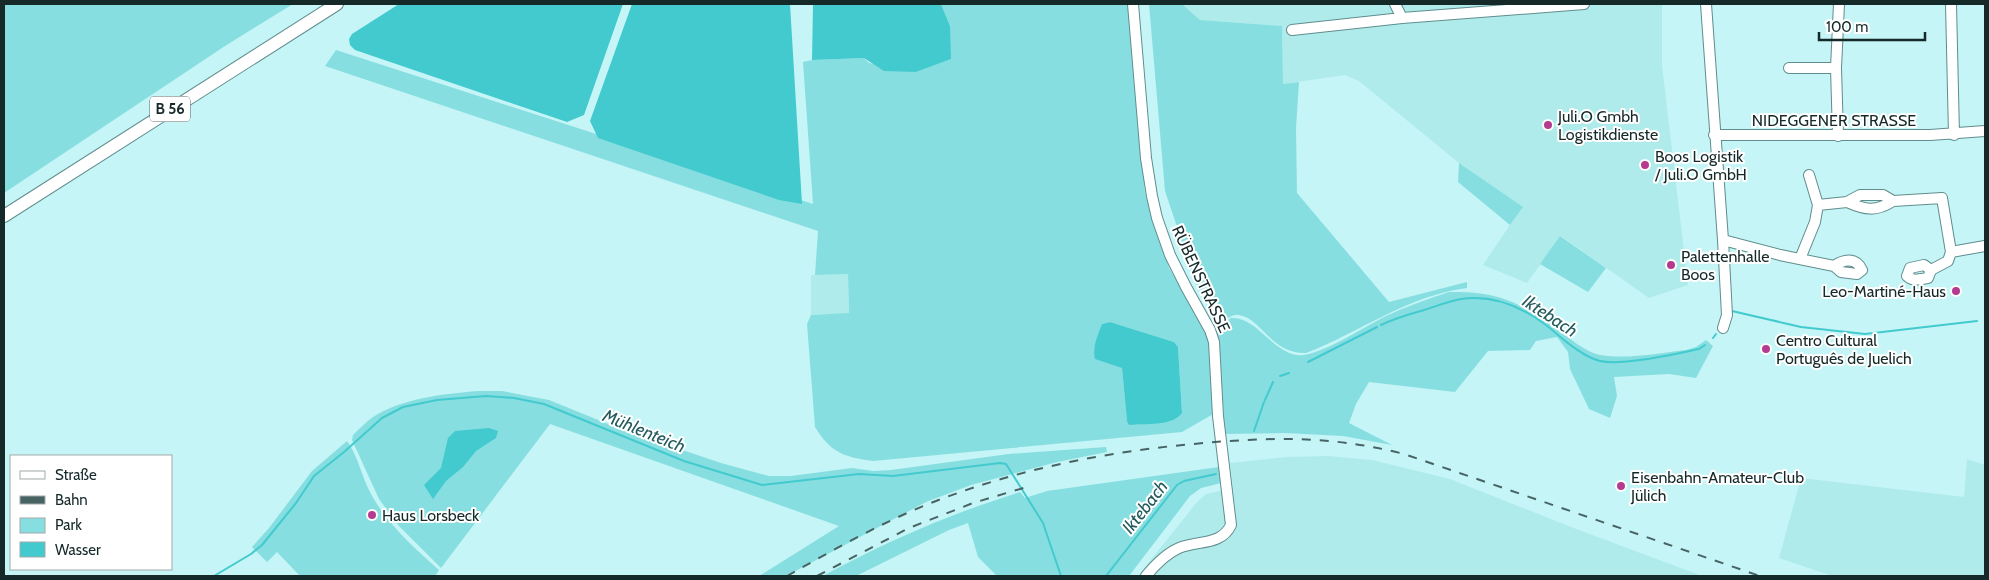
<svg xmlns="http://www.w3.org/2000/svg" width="1989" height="580" viewBox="0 0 1989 580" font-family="Cabin,sans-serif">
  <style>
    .built { fill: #b0ebeb }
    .green { fill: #87dee0; fill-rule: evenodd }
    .water { fill: #42cace }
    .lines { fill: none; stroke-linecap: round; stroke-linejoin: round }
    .stream { stroke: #42cace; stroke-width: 2 }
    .minor-casing { stroke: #608d8e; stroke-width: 12 }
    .major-casing { stroke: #608d8e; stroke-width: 14 }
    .minor { stroke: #fff; stroke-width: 10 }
    .major { stroke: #fff; stroke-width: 12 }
    .rail { stroke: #476363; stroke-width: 2; stroke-dasharray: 9 9; stroke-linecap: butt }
    .poi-dot { fill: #b43b8f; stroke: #fff; stroke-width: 2 }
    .labels { text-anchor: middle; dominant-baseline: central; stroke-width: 4; stroke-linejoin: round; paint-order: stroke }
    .shield { fill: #fff; stroke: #5c6969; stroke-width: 1 }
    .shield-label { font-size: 15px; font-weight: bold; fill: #162929 }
    .poi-label { font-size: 16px; fill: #162929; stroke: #fff; text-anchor: start }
    .street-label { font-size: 16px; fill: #162929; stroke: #fff }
    .water-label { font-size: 18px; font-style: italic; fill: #245b5d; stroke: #fff }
  </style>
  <rect width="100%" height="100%" fill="#c5f5f6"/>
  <path class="built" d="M1182,4H1662V65L1688,285L1649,298L1561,236L1527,283L1483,265L1522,207L1459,163L1359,81L1345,75L1283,84L1282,26L1200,20Z
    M848,274L849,314L811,315V275Z
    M1328,456L1372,460L1450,479L1571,527L1702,576H1138L1197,502L1206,494L1233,488L1230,463L1287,457Z
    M1967,459L1985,465V576H1832L1779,558L1801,478L1964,497Z"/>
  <path class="green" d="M4,4H293L225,46L4,193Z
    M941,4H1128L1145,193L1169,268L1210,338L1215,413L1182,432L873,461C844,457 831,453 815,427L807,324L811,315L849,313L848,274L815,275L818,231L325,66L336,50L813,204L803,62L812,60L864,58L869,63L916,72L950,59V26ZM1110,322L1174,342L1178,347L1182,413L1127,420L1122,368L1094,351L1102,324Z
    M1149,4H1182L1200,20L1282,26L1283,84L1299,82L1296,128L1297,193L1389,302L1467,282V288C1406,296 1361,332 1306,353C1271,354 1261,318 1239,315C1232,314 1228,319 1221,321L1198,289L1165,191Z
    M1459,163L1523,207L1510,225L1458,182Z
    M1560,236L1606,268L1588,292L1540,264Z
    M1449,292C1496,291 1518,301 1556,328C1567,336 1578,346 1591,352C1613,362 1661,353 1686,350L1696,347L1706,340L1713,346L1696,378L1669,374L1614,377L1617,396L1610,418L1589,409L1570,369L1568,352L1557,337L1536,341L1530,350L1488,351L1455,392L1369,382L1356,404L1349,423L1392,445L1343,436L1285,433L1225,434L1220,356L1215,330L1231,318C1257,317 1270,350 1297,355C1317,358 1364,327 1384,317C1405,307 1427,299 1449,292Z
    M478,391H502L549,400L623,430L721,463L769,476H791L852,468L873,471L891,470L1009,454L1106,447L1107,452L1057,462L971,485L926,502L786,576H759L839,526L550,424L441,568L399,526L379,499L352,440L353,435C359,429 366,422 373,417C403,398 443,394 478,391Z
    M347,441C358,456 361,474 369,490C385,522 413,547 439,570L435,576H300L277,552L267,562L252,547L269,528L312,471Z
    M1219,467L1221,483L1201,488L1190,496L1129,576H997L978,557L968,523L949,530L856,576H823C887,541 950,514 1020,492L1025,498L1047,491Z"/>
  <path class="water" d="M399,4H623L584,115L567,122L355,50L350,45L349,39L352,34Z
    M632,4H790L802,204L779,200L598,138L590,121Z
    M813,4H941L950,26L951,59L916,72L884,71L864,58L812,60Z
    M1110,322L1174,342L1178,347L1182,413C1171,427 1146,423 1129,425L1127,421L1122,368L1095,359C1092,347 1098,335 1102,324Z
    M489,428L498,431L496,438L476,451L463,467L446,481L433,499L424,485L441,468L448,438L455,431Z"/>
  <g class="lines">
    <path class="stream" d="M1731,313L1732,311L1801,327L1865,334L1977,321
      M1381,325C1395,318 1410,314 1424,310C1437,306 1449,301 1461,299C1493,294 1522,307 1546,325C1561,337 1582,357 1600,361C1623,366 1674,354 1699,349L1705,345
      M1713,338L1716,334
      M1308,362L1377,327
      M1280,376L1289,373
      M1265,400L1273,382
      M1254,431L1264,402
      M214,576L251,554L262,545L296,503L314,476L344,452L382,418L403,407L437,400L486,396L514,398L544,404L684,461L762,485L859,474L893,476L1000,463L1006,464L1043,523L1061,576
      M1106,576L1177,485L1184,481L1216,474"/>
    <g class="minor-casing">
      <path id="minor" d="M1133,4L1146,158L1152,196L1157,218L1170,255L1186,287L1210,330L1214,342L1218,416L1231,525C1221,546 1198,540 1179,548C1165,554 1155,565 1146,576
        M1395,4L1402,18
        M1706,4L1723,240L1727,315L1723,328
        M1951,4L1954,135
        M1292,30L1402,18L1584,4
        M1789,68H1836
        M1714,135H1930L1985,131
        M1838,136L1836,68L1839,4
        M1847,202C1865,210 1876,212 1893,201
        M1818,205L1847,202L1860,195H1883L1893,201L1942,198L1951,252L1948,261L1931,270L1928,278C1920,279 1913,282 1907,276L1910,268L1924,265L1931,270
        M1723,240L1780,255L1834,266C1844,259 1856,257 1862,270L1857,274L1841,272L1834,266
        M1951,252L1985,246
        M1800,259L1815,222L1818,205L1809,175"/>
    </g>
    <g class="major-casing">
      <path id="major" d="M4,216L337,4"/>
    </g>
    <use href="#minor" class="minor"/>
    <use href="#major" class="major"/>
    <path class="rail" d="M787,576C835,549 884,521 936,501C1019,469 1105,452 1193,444C1268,437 1330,435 1404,454L1760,576
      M817,576L909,528L973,503L1030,486"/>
  </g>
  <g class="poi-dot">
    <circle cx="1548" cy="125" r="5"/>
    <circle cx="1645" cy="165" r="5"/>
    <circle cx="1671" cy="265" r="5"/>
    <circle cx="1956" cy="291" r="5"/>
    <circle cx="1766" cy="349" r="5"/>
    <circle cx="1621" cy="486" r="5"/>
    <circle cx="372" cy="515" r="5"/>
  </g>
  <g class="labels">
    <rect class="shield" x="150" y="96.5" width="40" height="25" rx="4"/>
    <g class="shield-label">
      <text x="170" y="109">B 56</text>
    </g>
    <g class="poi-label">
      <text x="1558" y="116">Juli.O Gmbh<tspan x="1558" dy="18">Logistikdienste</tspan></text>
      <text x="1655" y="156">Boos Logistik<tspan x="1655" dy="18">/ Juli.O GmbH</tspan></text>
      <text x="1681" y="256">Palettenhalle<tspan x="1681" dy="18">Boos</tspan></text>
      <text x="1946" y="291" text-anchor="end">Leo-Martiné-Haus</text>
      <text x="1776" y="340">Centro Cultural<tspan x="1776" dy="18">Português de Juelich</tspan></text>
      <text x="1631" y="477">Eisenbahn-Amateur-Club<tspan x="1631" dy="18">Jülich</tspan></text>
      <text x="382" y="515">Haus Lorsbeck</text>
    </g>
    <g class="street-label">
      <text x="1834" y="120">NIDEGGENER STRASSE</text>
      <text transform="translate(1201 279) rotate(65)">RÜBENSTRASSE</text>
    </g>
    <g class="water-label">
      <text transform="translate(1550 316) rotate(33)">Iktebach</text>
      <text transform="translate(644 431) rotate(22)">Mühlenteich</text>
      <text transform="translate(1145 507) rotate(-52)">Iktebach</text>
    </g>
  </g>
  <rect width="1989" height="580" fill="none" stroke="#162929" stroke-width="10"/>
  <rect x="10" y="455" width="162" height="115" fill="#ffffff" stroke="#a2a9a9"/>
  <rect x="20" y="471" width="25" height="8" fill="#ffffff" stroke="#a2a9a9"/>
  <text x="55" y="480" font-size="15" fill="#162929">Straße</text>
  <rect x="20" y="496" width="25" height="8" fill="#476363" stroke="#a2a9a9"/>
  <text x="55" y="505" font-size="15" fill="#162929">Bahn</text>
  <rect x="20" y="518" width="25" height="15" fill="#87dee0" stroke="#a2a9a9"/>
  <text x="55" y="530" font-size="15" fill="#162929">Park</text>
  <rect x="20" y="542" width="25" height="15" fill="#42cace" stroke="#a2a9a9"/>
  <text x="55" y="555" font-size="15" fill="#162929">Wasser</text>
  <path d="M1819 32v8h106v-8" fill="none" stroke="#162929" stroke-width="2.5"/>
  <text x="1826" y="32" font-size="15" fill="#162929" stroke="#ffffff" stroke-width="4" paint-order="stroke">100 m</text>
</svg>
